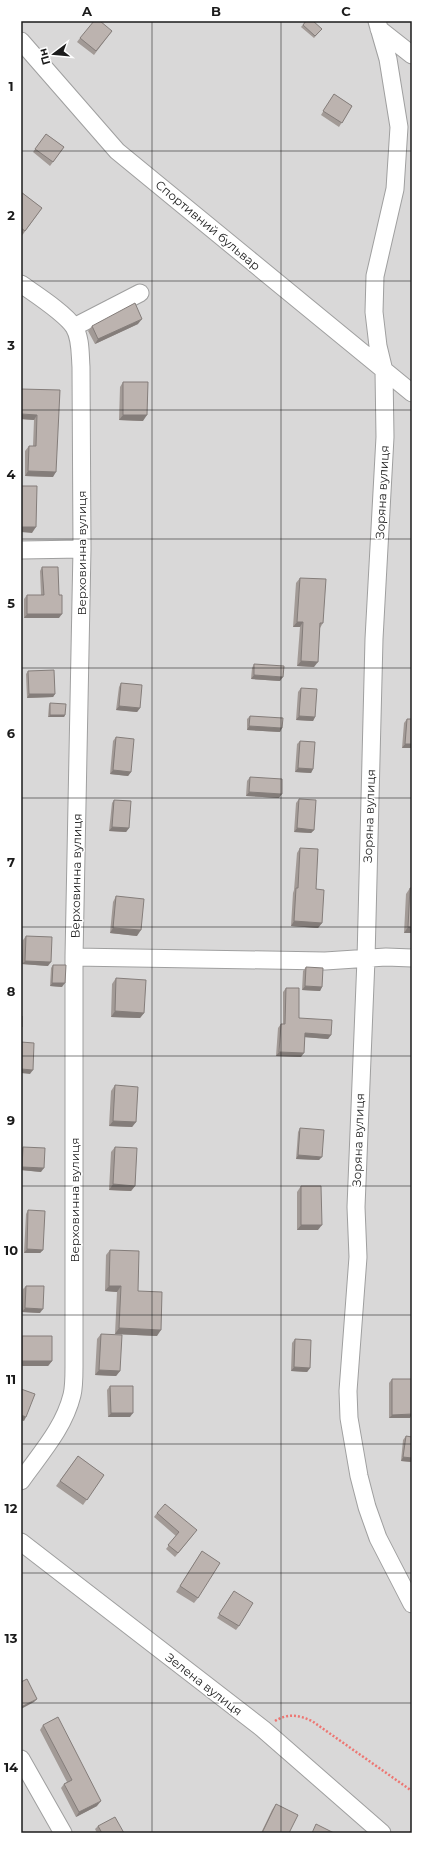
<svg xmlns="http://www.w3.org/2000/svg" width="433" height="1854" viewBox="0 0 433 1854" font-family="Montserrat,sans-serif">
  <style>
    .residential { fill: #d9d8d8 }
    .lines { fill: none; stroke-linecap: round; stroke-linejoin: round }
    .minor-casing { stroke: #9f9f9f; stroke-width: 19 }
    .path { stroke: #ed7672; stroke-width: 2.5; stroke-dasharray: 2 2; stroke-linecap: butt }
    .minor { stroke: #fff; stroke-width: 17 }
    .wall { fill: #a29a96 }
    .shaded-wall { fill: #847d7a }
    .building { fill: #bcb3af; stroke: #847d7a }
    .grid { fill: none; stroke: #1b1b1b; stroke-width: 1; stroke-opacity: 0.55 }
    .labels { text-anchor: middle; dominant-baseline: central; stroke-width: 3; stroke-linejoin: round; paint-order: stroke }
    .street-label { font-size: 12px; fill: #1b1b1b; stroke: #fff }
    .neatline { fill: none; stroke: #1b1b1b; stroke-width: 1.5 }
    .grid-label { font-size: 13px; text-anchor: middle; font-weight: bold; fill: #1b1b1b }
  </style>
  <rect width="100%" height="100%" fill="#ece8e2"/>
  <path class="residential" d="M21,21H412V1833H21Z"/>
  <g class="lines">
    <g class="minor-casing">
      <path id="minor" d="M377,21L388,59L399,127L395,189L375,276L374,312L378,346L384,371L385,437L374,639L366,959L356,1207L358,1257L348,1391L349,1418L359,1476L367,1507L378,1538L412,1604
        M379,29L412,55
        M21,41L117,151L412,393
        M21,284C35,294 65,313 74,327C81,338 80,354 81,367L82,549L74,957V1367C74,1376 74,1387 72,1395C64,1428 40,1454 21,1481
        M74,327L140,293
        M21,550L82,549
        M74,957L325,961L386,957L412,958
        M21,1542L263,1729L382,1833
        M21,1759L63,1833"/>
    </g>
    <path class="path" d="M275,1721C288,1713 299,1715 312,1721L412,1791
      M410,1833L412,1831"/>
    <use href="#minor" class="minor"/>
  </g>
  <path class="wall" d="M306,21L322,29L314,38L301,27Z
    M112,31L94,55L77,42L80,38Z
    M334,94L352,106L339,127L321,115Z
    M46,134L64,147L50,166L33,152Z
    M21,192L42,208L21,237Z
    M138,324L95,344L88,331L92,326Z
    M123,382L143,421L119,420L120,387Z
    M60,390L53,477L25,476V451L29,446H33L34,420L21,419Z
    M42,567L59,618H24V599L27,595H41L40,571Z
    M300,578L323,623L320,628L314,667L297,666L300,627H293L296,583Z
    M254,664L280,681L251,679L252,668Z
    M28,671L55,694L53,697L27,698L26,674Z
    M121,683L140,708L137,712L116,710L119,687Z
    M301,688L315,717L313,721L296,720L298,692Z
    M50,703L65,715L64,717H48L49,705Z
    M250,716L280,732L247,730V719Z
    M407,719H412V748H402L404,723Z
    M116,737L131,772L128,776L110,774L113,741Z
    M300,741L313,769L311,773L295,772L297,744Z
    M250,777L279,798L246,796L247,781Z
    M299,799L314,830L311,833L294,832L296,803Z
    M114,800L129,828L126,832L109,831L112,803Z
    M300,848L316,889L322,923L318,928L291,926L293,893L294,890L297,853Z
    M410,888H412V933H404L406,894Z
    M116,896L137,936L110,933L113,902Z
    M26,936L48,966L22,964L23,940Z
    M53,965L62,987L50,986L51,968Z
    M306,967L322,987L320,991L302,990L303,971Z
    M116,978L144,1013L140,1018L111,1017L112,984Z
    M286,988L299,1018L331,1035L328,1039L305,1037L301,1057L276,1056L278,1028L281,1024H283V992Z
    M115,1085L136,1122L132,1127L109,1126L111,1091Z
    M300,1128L319,1160L296,1159L298,1132Z
    M23,1147L41,1172L21,1170V1150Z
    M115,1147L135,1186L131,1191L109,1190L111,1152Z
    M301,1186L318,1230H297V1192Z
    M28,1210L43,1250L40,1253H24L26,1214Z
    M110,1250L138,1291L157,1336L115,1334L117,1292L105,1291L106,1255Z
    M26,1286L40,1313L22,1312L23,1289Z
    M101,1334L120,1371L116,1376L95,1375L97,1339Z
    M22,1336L52,1361L48,1366H21V1337Z
    M295,1339L310,1368L307,1372L291,1371L292,1343Z
    M392,1379L410,1418H389V1383Z
    M110,1386L130,1417H108L107,1390Z
    M406,1436L412,1462L401,1461L403,1440Z
    M78,1456L104,1475L83,1505L56,1486Z
    M157,1513L194,1534L175,1557L166,1549L176,1536L154,1517Z
    M202,1551L198,1598L194,1603L176,1592Z
    M231,1595L239,1626L236,1630L217,1618Z
    M43,1725L97,1806L76,1817L61,1788L64,1784L67,1782L40,1730Z
    M276,1804L289,1833H261L272,1810Z
    M98,1826L124,1833H97L95,1829Z"/>
  <path class="shaded-wall" d="M142,319L138,324L95,344L98,339Z
    M21,414L37,415L34,420L21,419Z
    M123,415H147L143,421L119,420Z
    M28,471L56,472L53,477L25,476Z
    M21,527H36L32,533L21,532Z
    M27,614H62L59,618H24Z
    M297,622H303L300,627H293Z
    M301,661L318,662L314,667L297,666Z
    M254,675L283,677L280,681L251,679Z
    M29,694H55L53,697L27,698Z
    M119,706L140,708L137,712L116,710Z
    M50,715H65L64,717H48Z
    M299,716L315,717L313,721L296,720Z
    M249,726L282,728L280,732L247,730Z
    M405,744H412V748H402Z
    M298,768L313,769L311,773L295,772Z
    M113,770L131,772L128,776L110,774Z
    M249,792L282,794L279,798L246,796Z
    M112,827L129,828L126,832L109,831Z
    M297,828L314,830L311,833L294,832Z
    M294,921L322,923L318,928L291,926Z
    M408,927H412V933H404Z
    M113,928L141,930L137,936L110,933Z
    M25,961L51,962L48,966L22,964Z
    M52,983H65L62,987L50,986Z
    M305,986L322,987L320,991L302,990Z
    M115,1011L144,1013L140,1018L111,1017Z
    M305,1033L331,1035L328,1039L303,1037Z
    M279,1052L304,1053L301,1057L276,1056Z
    M21,1069L33,1070L30,1074L21,1073Z
    M113,1121L136,1122L132,1127L109,1126Z
    M298,1155L322,1157L319,1160L296,1159Z
    M22,1167L44,1168L41,1172L21,1170V1168Z
    M113,1184L135,1186L131,1191L109,1190Z
    M301,1225H322L318,1230H297Z
    M27,1249L43,1250L40,1253H24Z
    M109,1286H121L117,1292L105,1291Z
    M25,1308L43,1309L40,1313L22,1312Z
    M119,1328L161,1330L157,1336L115,1334Z
    M22,1361H52L48,1366H21V1362Z
    M294,1367L310,1368L307,1372L291,1371Z
    M99,1370L120,1371L116,1376L95,1375Z
    M111,1413H133L130,1417H108Z
    M412,1414L410,1418H389L392,1415Z
    M21,1415L26,1417L24,1421L21,1420Z
    M403,1457L412,1458V1462L401,1461Z
    M37,1699L34,1702L21,1709V1707Z
    M101,1801L97,1806L76,1817L79,1812Z"/>
  <path class="building" d="M94,21H100L112,31L96,51L80,38Z
    M306,21H313L322,29L315,36L303,25Z
    M334,94L352,106L342,123L323,111Z
    M46,134L64,147L53,162L35,149Z
    M21,192L42,208L25,231L21,228Z
    M135,303L142,319L98,339L92,326Z
    M123,382H148L147,415H123Z
    M21,389L60,390L56,472L28,471L29,446H36L37,415L21,414Z
    M21,486H37L36,527H21Z
    M42,567H58L59,595H62V614H27V595H44Z
    M300,578L326,579L323,623H320L318,662L301,661L303,622H297Z
    M254,664L284,666L283,677L254,675Z
    M54,670L55,694H29L28,671Z
    M121,683L142,685L140,708L119,706Z
    M301,688L317,689L315,717L299,716Z
    M50,703L66,704L65,715H50Z
    M250,716L283,718L282,728L249,726Z
    M407,719H412V744H405Z
    M116,737L134,739L131,772L113,770Z
    M300,741L315,742L313,769L298,768Z
    M250,777L282,779V794L249,792Z
    M299,799L316,800L314,830L297,828Z
    M114,800L131,801L129,828L112,827Z
    M300,848L318,849L316,889L324,890L322,923L294,921L296,888H298Z
    M410,888H412V927H408Z
    M116,896L144,899L141,930L113,928Z
    M26,936L52,937L51,962L25,961Z
    M53,965H66L65,983H52Z
    M306,967L323,968L322,987L305,986Z
    M116,978L146,980L144,1013L115,1011Z
    M286,988H299V1018L332,1020L331,1035L305,1033L304,1053L279,1052L281,1024H285Z
    M21,1016H22V1027H21Z
    M21,1042L34,1043L33,1070L21,1069Z
    M115,1085L138,1087L136,1122L113,1121Z
    M300,1128L324,1130L322,1157L298,1155Z
    M23,1147L45,1148L44,1168L22,1167Z
    M115,1147L137,1148L135,1186L113,1184Z
    M301,1186H321L322,1225H301Z
    M28,1210L45,1211L43,1250L27,1249Z
    M110,1250L139,1251L138,1291L162,1292L161,1330L119,1328L121,1286H109Z
    M26,1286H44L43,1309L25,1308Z
    M101,1334L122,1335L120,1371L99,1370Z
    M22,1336H52V1361H22Z
    M295,1339L311,1340L310,1368L294,1367Z
    M392,1379H412V1414L392,1415Z
    M110,1386H133V1413H111Z
    M21,1389L35,1394L26,1417L21,1415Z
    M406,1436L412,1437V1458L403,1457Z
    M78,1456L104,1475L87,1500L60,1481Z
    M165,1504L197,1530L178,1553L168,1545L179,1532L157,1513Z
    M202,1551L220,1563L198,1598L180,1586Z
    M234,1591L253,1603L239,1626L219,1614Z
    M27,1679L37,1699L21,1707V1682Z
    M58,1717L101,1801L79,1812L64,1784L72,1780L43,1725Z
    M276,1804L298,1815L289,1833H262Z
    M115,1817L124,1833H102L98,1826Z
    M316,1824L334,1833H312Z"/>
  <path class="grid" d="M152,21V1833M281,21V1833M21,151H412M21,281H412M21,410H412M21,539H412M21,668H412M21,798H412M21,927H412M21,1056H412M21,1186H412M21,1315H412M21,1444H412M21,1573H412M21,1703H412"/>
  <g class="labels">
    <g class="street-label">
      <text transform="translate(208 225) rotate(40)">Спортивний бульвар</text>
      <text transform="translate(382 492) rotate(-87)">Зоряна вулиця</text>
      <text transform="translate(81 553) rotate(-90)">Верховинна вулиця</text>
      <text transform="translate(369 816) rotate(-88)">Зоряна вулиця</text>
      <text transform="translate(76 876) rotate(-89)">Верховинна вулиця</text>
      <text transform="translate(358 1140) rotate(-88)">Зоряна вулиця</text>
      <text transform="translate(74 1200) rotate(-90)">Верховинна вулиця</text>
      <text transform="translate(204 1684) rotate(38)">Зелена вулиця</text>
    </g>
  </g>
  <rect width="433" height="1854" fill="none" stroke="#ffffff" stroke-width="44"/>
  <g transform="translate(54 54) rotate(254)" stroke="#ffffff" stroke-width="3" paint-order="stroke">
  <path d="M0-3L7 15L0 10L-7 15Z" fill="#1b1b1b"/>
  <text y="-6" font-size="11" font-weight="bold" text-anchor="middle" fill="#1b1b1b">Пн</text>
  </g>
  <rect x="22" y="22" width="389" height="1810" class="neatline"/>
  <g class="grid-label">
    <text x="87" y="16">A</text>
    <text x="216" y="16">B</text>
    <text x="346" y="16">C</text>
    <text x="11" y="91">1</text>
    <text x="11" y="220">2</text>
    <text x="11" y="350">3</text>
    <text x="11" y="479">4</text>
    <text x="11" y="608">5</text>
    <text x="11" y="738">6</text>
    <text x="11" y="867">7</text>
    <text x="11" y="996">8</text>
    <text x="11" y="1125">9</text>
    <text x="11" y="1255">10</text>
    <text x="11" y="1384">11</text>
    <text x="11" y="1513">12</text>
    <text x="11" y="1643">13</text>
    <text x="11" y="1772">14</text>
  </g>
</svg>
